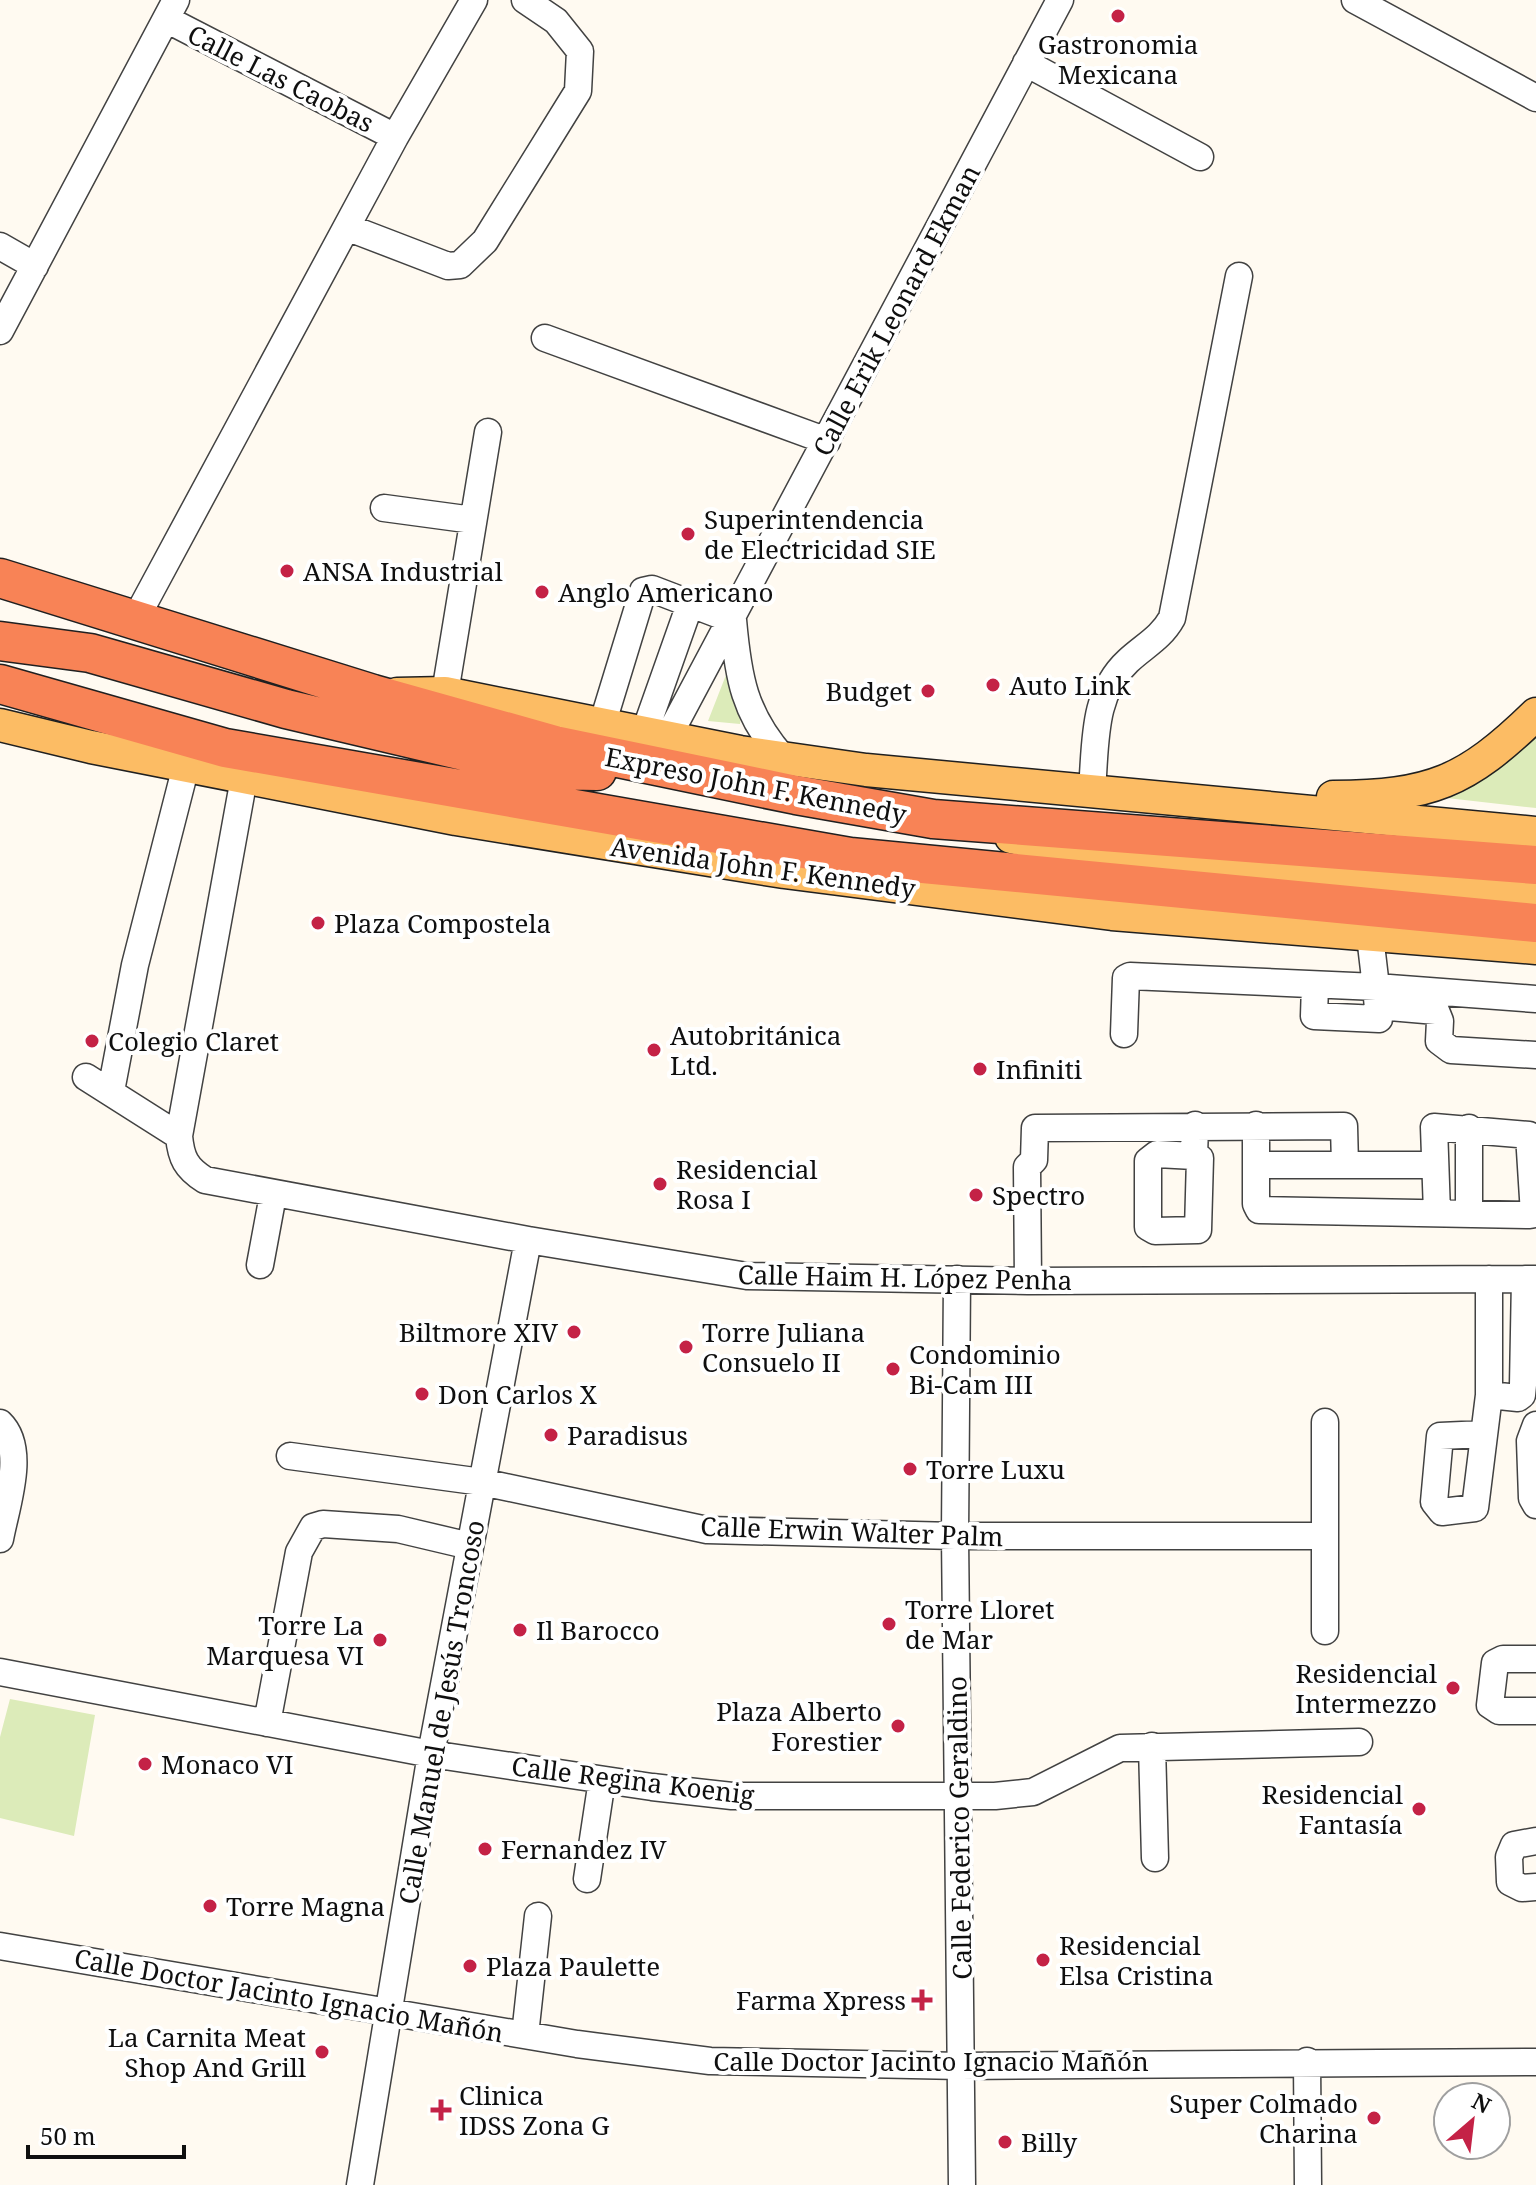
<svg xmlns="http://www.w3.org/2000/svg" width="1536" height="2185" viewBox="0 0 1536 2185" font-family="'Noto Serif',serif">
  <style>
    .green { fill: #dcebb9 }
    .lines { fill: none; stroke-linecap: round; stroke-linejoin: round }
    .minor-casing { stroke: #424242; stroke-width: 29 }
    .major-casing { stroke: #202020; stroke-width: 35 }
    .highway-casing { stroke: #202020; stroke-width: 41 }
    .minor { stroke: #fff; stroke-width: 26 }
    .major { stroke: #fcbc64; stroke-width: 32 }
    .highway { stroke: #f88356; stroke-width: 38 }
    .poi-dot { fill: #c42246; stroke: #fff; stroke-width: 3 }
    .labels { text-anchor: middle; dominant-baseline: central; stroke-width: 8; stroke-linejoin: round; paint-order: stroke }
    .poi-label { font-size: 26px; fill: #0f0f0f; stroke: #fff; text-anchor: start }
    .street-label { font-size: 26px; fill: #0f0f0f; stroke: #fff }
  </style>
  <rect width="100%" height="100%" fill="#fffaf1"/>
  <path class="green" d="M726,675C745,685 742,706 740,724L708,721Z
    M1536,730V808L1438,797Z
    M10,1699L95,1715L74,1836L0,1818V1737Z"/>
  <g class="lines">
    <g class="minor-casing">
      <path id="minor" d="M1355,0L1536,98
        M166,19L395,137
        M1026,63L1200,157
        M349,228L448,266L460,265L485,241L578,91L580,51L556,21L525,0
        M0,246L35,266
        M0,331L176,0
        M545,338L827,441
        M384,508L473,520
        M135,620L395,137L474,0
        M733,620C738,677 744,714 783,758
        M445,693L488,432
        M602,725L643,591L652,589L733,620
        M644,734L690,604
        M668,737L1060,0
        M244,778L179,1136C181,1158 186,1168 205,1180L528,1240L747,1276L1028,1281L1536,1279
        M1092,789C1096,743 1092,694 1128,661C1144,646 1161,638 1172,618L1239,276
        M1370,936L1376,987L1536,999
        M1378,1006L1436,1011L1440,1021L1439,1041L1451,1050L1536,1055
        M1124,1034L1126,978L1130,976L1376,987L1379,1019L1314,1016L1315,985
        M86,1077L179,1136
        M111,1091L135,965L186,766
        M1256,1125V1204L1259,1210L1530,1215L1534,1214L1529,1135L1434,1127L1437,1213
        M1194,1156L1200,1158L1198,1230L1155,1231L1148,1227V1161L1157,1154L1194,1156L1195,1125
        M1256,1165H1434
        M1469,1214V1128
        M260,1265L273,1195
        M957,1279L955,1536L962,2185
        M1489,1279V1395L1518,1398L1522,1395L1523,1385L1525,1279
        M1028,1281L1027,1167L1034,1160L1035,1128L1344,1126L1345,1165
        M1325,1422V1631
        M0,1423C27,1449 6,1506 0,1539
        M1536,1425L1530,1441L1532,1498L1536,1505
        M1484,1434L1440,1436L1434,1502L1442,1512L1475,1508L1489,1395
        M290,1456L482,1482L707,1530L955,1536H1325
        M1536,1659H1503L1495,1663L1490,1705L1499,1711H1536
        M0,1672L431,1754L652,1787L732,1796H995L1033,1792L1120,1748L1359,1742
        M267,1723L299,1552L313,1527L323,1524L398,1529L470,1546
        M1152,1746L1155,1858
        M1536,1841L1514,1845L1509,1857L1510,1882L1522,1888L1536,1887
        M587,1879L602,1780
        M0,1946L577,2044L710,2061L961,2066L1536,2062
        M525,2035L538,1916
        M1307,2061L1308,2185
        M360,2185L431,1754L528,1240"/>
    </g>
    <g class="major-casing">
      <path id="major" d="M397,694L445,693L740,752L866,770L1536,833
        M0,725L91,747L456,819L784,872L1112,914L1536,948
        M1333,797C1431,796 1465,783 1536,714
        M1011,837L1110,860L1536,892"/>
    </g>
    <g class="highway-casing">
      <path id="highway" d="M0,578L373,694L555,745L796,795L933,819L1536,865
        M0,641L90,653L286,709L544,770L597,771
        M0,684L225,748L850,857L1536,923"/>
    </g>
    <use href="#minor" class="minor"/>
    <use href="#major" class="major"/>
    <use href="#highway" class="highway"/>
  </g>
  <g class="poi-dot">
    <circle cx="1118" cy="16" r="8"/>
    <circle cx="688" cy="534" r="8"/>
    <circle cx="287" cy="571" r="8"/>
    <circle cx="542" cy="592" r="8"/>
    <circle cx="993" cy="685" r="8"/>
    <circle cx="928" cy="691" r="8"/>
    <circle cx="318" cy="923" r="8"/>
    <circle cx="92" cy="1041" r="8"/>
    <circle cx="654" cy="1050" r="8"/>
    <circle cx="980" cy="1069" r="8"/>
    <circle cx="660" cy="1184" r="8"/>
    <circle cx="976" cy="1195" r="8"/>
    <circle cx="574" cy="1332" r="8"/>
    <circle cx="686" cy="1347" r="8"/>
    <circle cx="893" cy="1369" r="8"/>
    <circle cx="422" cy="1394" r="8"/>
    <circle cx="551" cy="1435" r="8"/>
    <circle cx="910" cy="1469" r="8"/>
    <circle cx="889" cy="1624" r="8"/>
    <circle cx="520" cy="1630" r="8"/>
    <circle cx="380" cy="1640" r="8"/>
    <circle cx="1453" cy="1688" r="8"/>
    <circle cx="898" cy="1726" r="8"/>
    <circle cx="145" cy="1764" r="8"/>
    <circle cx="1419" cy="1809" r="8"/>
    <circle cx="485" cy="1849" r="8"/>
    <circle cx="210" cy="1906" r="8"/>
    <circle cx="1043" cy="1960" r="8"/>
    <circle cx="470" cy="1966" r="8"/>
    <path d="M918 1988h8v8h8v8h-8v8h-8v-8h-8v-8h8z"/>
    <circle cx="322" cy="2052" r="8"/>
    <path d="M437 2098h8v8h8v8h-8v8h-8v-8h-8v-8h8z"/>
    <circle cx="1374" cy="2118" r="8"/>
    <circle cx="1005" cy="2142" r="8"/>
  </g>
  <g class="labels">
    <g class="poi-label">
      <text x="1118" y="44" text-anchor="middle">Gastronomia<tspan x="1118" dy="30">Mexicana</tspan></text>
      <text x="704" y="519">Superintendencia<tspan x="704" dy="30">de Electricidad SIE</tspan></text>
      <text x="303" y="571">ANSA Industrial</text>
      <text x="558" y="592">Anglo Americano</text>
      <text x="1009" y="685">Auto Link</text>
      <text x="912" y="691" text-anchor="end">Budget</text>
      <text x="334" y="923">Plaza Compostela</text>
      <text x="670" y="1035">Autobritánica<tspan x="670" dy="30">Ltd.</tspan></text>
      <text x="108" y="1041">Colegio Claret</text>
      <text x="996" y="1069">Infiniti</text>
      <text x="676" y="1169">Residencial<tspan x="676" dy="30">Rosa I</tspan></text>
      <text x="992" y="1195">Spectro</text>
      <text x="558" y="1332" text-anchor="end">Biltmore XIV</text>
      <text x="702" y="1332">Torre Juliana<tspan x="702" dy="30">Consuelo II</tspan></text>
      <text x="909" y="1354">Condominio<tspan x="909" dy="30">Bi-Cam III</tspan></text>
      <text x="438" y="1394">Don Carlos X</text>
      <text x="567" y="1435">Paradisus</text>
      <text x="926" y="1469">Torre Luxu</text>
      <text x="905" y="1609">Torre Lloret<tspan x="905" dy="30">de Mar</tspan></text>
      <text x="364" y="1625" text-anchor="end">Torre La<tspan x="364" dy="30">Marquesa VI</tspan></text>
      <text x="536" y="1630">Il Barocco</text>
      <text x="1437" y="1673" text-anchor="end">Residencial<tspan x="1437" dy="30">Intermezzo</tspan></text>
      <text x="882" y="1711" text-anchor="end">Plaza Alberto<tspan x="882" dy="30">Forestier</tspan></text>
      <text x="161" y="1764">Monaco VI</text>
      <text x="1403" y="1794" text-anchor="end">Residencial<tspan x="1403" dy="30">Fantasía</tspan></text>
      <text x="501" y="1849">Fernandez IV</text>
      <text x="226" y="1906">Torre Magna</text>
      <text x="1059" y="1945">Residencial<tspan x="1059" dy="30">Elsa Cristina</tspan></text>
      <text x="486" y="1966">Plaza Paulette</text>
      <text x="906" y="2000" text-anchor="end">Farma Xpress</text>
      <text x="306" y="2037" text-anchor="end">La Carnita Meat<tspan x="306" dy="30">Shop And Grill</tspan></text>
      <text x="459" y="2095">Clinica<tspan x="459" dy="30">IDSS Zona G</tspan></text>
      <text x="1358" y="2103" text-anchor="end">Super Colmado<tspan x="1358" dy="30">Charina</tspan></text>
      <text x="1021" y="2142">Billy</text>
    </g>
    <g class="street-label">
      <text transform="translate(281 78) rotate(27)">Calle Las Caobas</text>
      <text transform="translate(896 310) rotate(-62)">Calle Erik Leonard Ekman</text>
      <text transform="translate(756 785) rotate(11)">Expreso John F. Kennedy</text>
      <text transform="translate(763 867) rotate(8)">Avenida John F. Kennedy</text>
      <text transform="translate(905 1277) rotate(1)">Calle Haim H. López Penha</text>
      <text transform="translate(852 1531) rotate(2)">Calle Erwin Walter Palm</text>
      <text transform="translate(441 1712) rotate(-80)">Calle Manuel de Jesús Troncoso</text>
      <text transform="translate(633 1780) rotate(7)">Calle Regina Koenig</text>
      <text transform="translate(959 1828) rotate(-91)">Calle Federico Geraldino</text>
      <text transform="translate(289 1995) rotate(10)">Calle Doctor Jacinto Ignacio Mañón</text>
      <text x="931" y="2061">Calle Doctor Jacinto Ignacio Mañón</text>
    </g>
  </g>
  <g transform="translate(1472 2121) rotate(28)"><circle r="38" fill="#ffffff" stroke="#9f9f9f" stroke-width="2"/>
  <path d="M0-6L14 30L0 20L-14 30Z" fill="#c42246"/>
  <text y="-12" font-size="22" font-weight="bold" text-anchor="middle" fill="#0f0f0f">N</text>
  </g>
  <path d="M28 2145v12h156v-12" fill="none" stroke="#0f0f0f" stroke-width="4"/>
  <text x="40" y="2145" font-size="24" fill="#0f0f0f" stroke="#ffffff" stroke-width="6" paint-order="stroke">50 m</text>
</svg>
